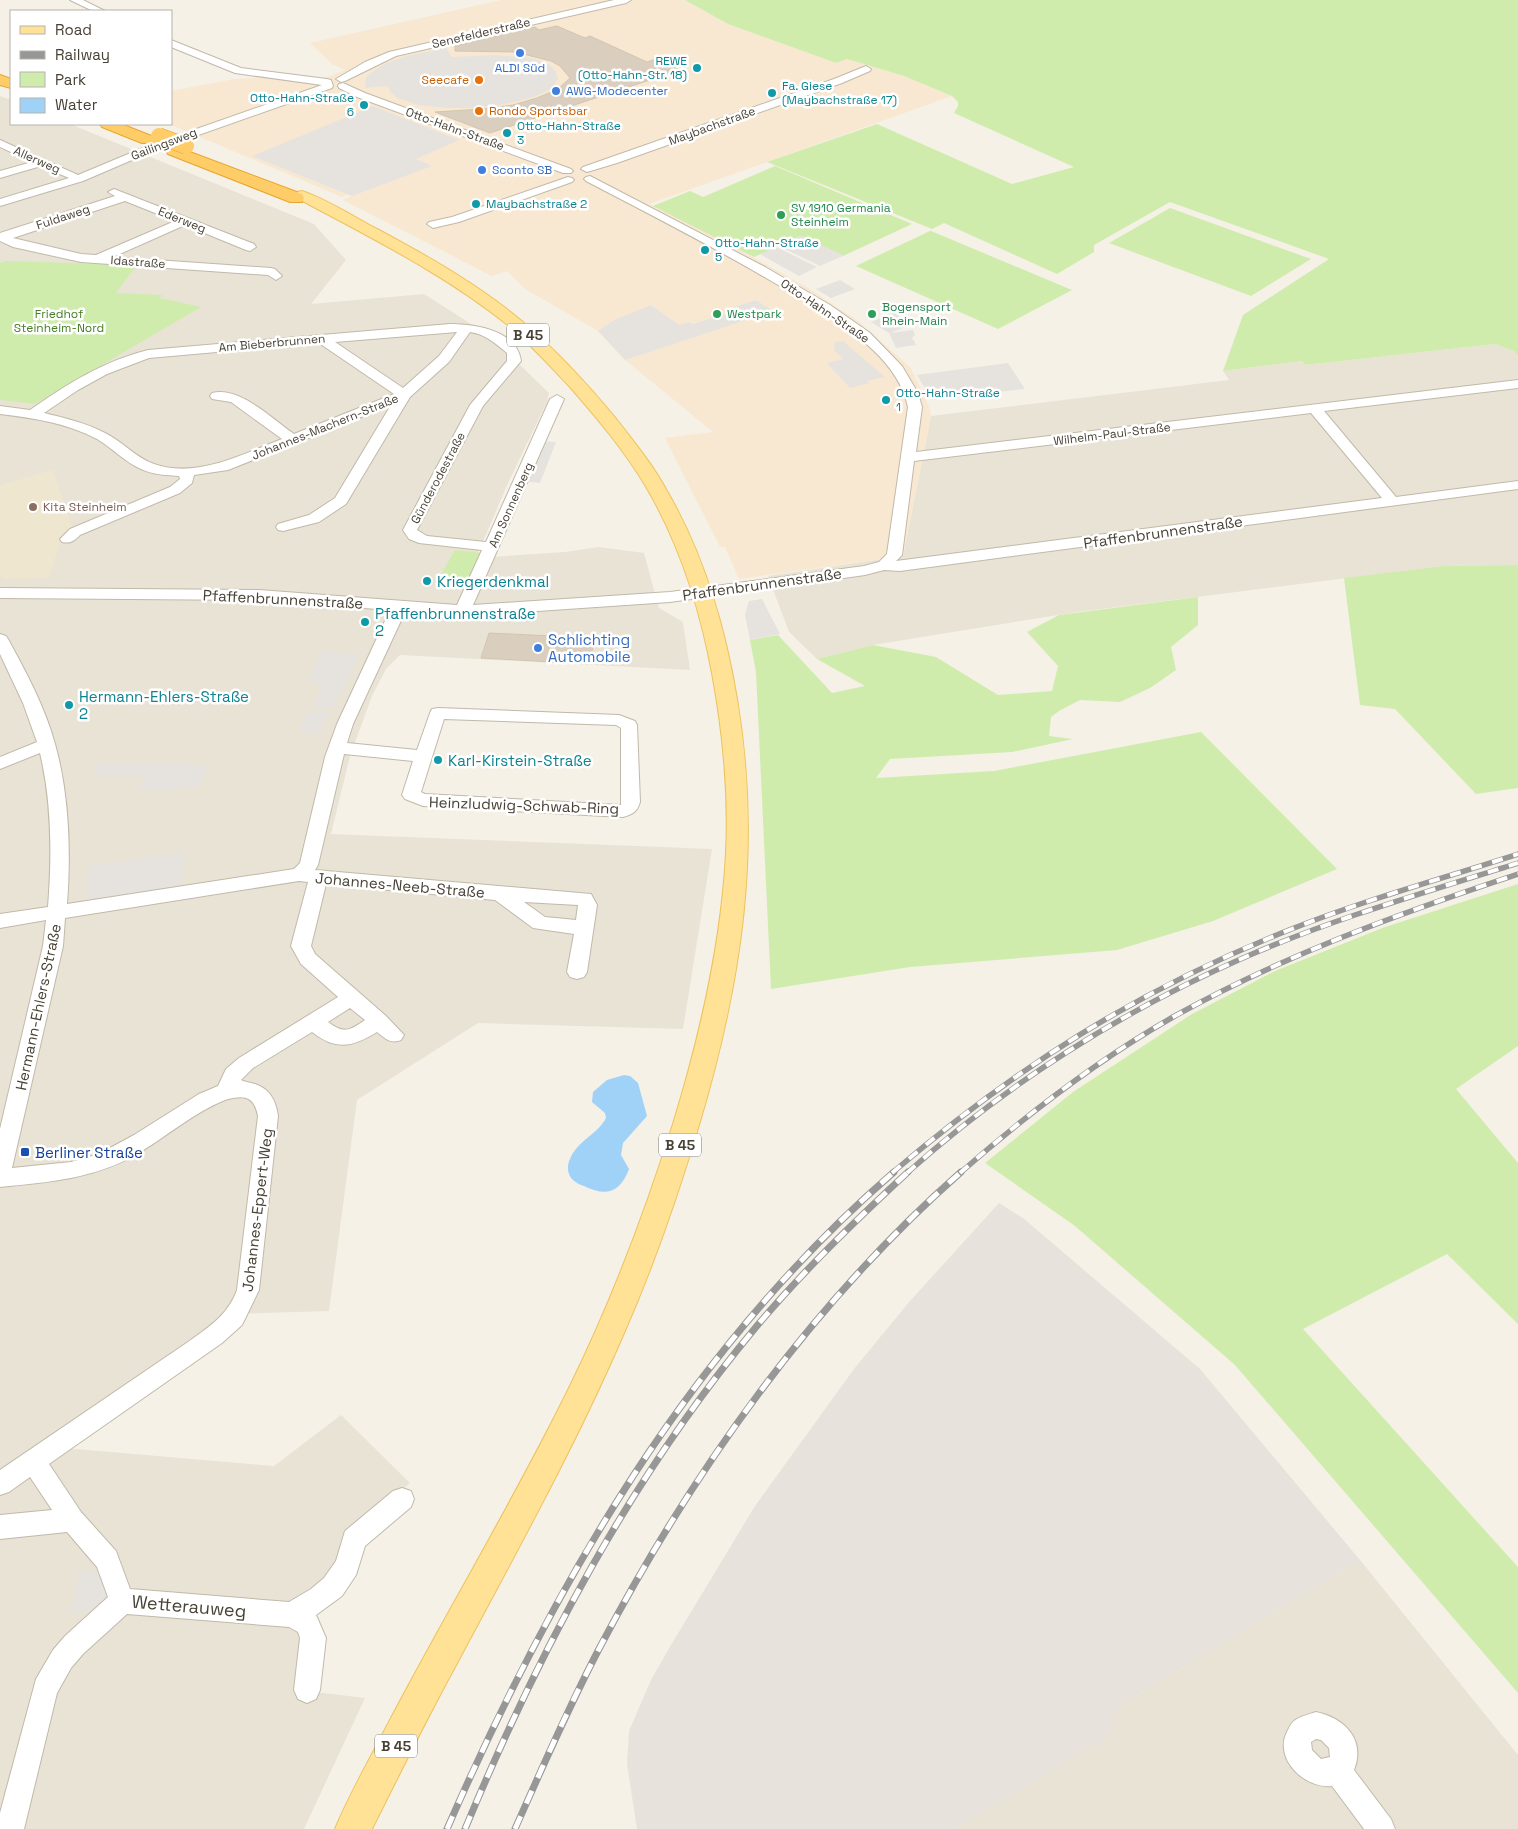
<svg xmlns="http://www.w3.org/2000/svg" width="1518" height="1829" viewBox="0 0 1518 1829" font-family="'Space Grotesk',sans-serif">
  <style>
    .residential { fill: #e9e3d5 }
    .commercial { fill: #f8e8d1 }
    .industrial { fill: #e7e2dc }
    .education { fill: #efe6d0 }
    .green { fill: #cfecad }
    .parking { fill: #e6e3df }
    .water { fill: #9fd2f6 }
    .building { fill: #dacfbf; stroke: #d3c5ae }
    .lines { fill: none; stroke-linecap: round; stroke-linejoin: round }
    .minor-casing { stroke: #c1b9a9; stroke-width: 2 }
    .major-casing { stroke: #edc25d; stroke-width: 2 }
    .highway-casing { stroke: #e9a52d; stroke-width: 2 }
    .minor { fill: #fff; fill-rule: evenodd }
    .major { fill: #ffe296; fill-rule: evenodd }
    .highway { fill: #ffcd68; fill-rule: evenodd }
    .rail-far1-casing { stroke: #979797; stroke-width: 5.5 }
    .rail-casing { stroke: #979797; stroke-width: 7 }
    .rail-far1 { stroke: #fff; stroke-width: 4; stroke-dasharray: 11; stroke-linecap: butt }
    .rail { stroke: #fff; stroke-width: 5; stroke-dasharray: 14; stroke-linecap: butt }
    .highway-bridge-casing { stroke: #e9a52d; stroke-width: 17; stroke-linecap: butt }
    .highway-bridge { stroke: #ffcd68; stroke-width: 16 }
    .shop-dot { fill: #3f7fe0; stroke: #fff; stroke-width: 2 }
    .culture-dot { fill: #0f9aa8; stroke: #fff; stroke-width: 2 }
    .food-dot { fill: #e8710a; stroke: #fff; stroke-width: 2 }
    .leisure-dot { fill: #2e9e5b; stroke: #fff; stroke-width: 2 }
    .education-dot { fill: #8d6e63; stroke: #fff; stroke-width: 2 }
    .transit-dot { fill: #1a4fb4; stroke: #fff; stroke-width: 2 }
    .labels { text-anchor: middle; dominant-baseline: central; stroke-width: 5; stroke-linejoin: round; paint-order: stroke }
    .far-street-label { font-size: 12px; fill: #484135; stroke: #fff }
    .far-culture-label { font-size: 12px; fill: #0d838f; stroke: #fff; text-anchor: start }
    .far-shop-label { font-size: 12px; fill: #366cbe; stroke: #fff; text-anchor: start }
    .far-food-label { font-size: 12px; fill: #c56008; stroke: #fff; text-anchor: end }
    .far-leisure-label { font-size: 12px; fill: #27864d; stroke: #fff; text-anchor: start }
    .far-park-label { font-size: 12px; fill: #467f24; stroke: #fff }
    .far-education-label { font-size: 12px; fill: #785e54; stroke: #fff; text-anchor: start }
    .shield { fill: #fff; stroke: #7f7a72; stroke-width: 1 }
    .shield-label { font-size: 14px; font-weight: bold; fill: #484135 }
    .street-label { font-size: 15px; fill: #484135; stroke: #fff }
    .culture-label { font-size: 15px; fill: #0d838f; stroke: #fff; text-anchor: start }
    .shop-label { font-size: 15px; fill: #366cbe; stroke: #fff; text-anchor: start }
    .transit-label { font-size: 15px; fill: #164399; stroke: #fff; text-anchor: start }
    .near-street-label { font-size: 18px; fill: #484135; stroke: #fff }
  </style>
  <rect width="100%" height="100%" fill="#f5f1e7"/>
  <path class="residential" d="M0,96L11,100V124H70L314,224L346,260L311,304L424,294L490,336L549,393L547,402L508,483L476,558L565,552L599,547L644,553L659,608L683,622L690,670L400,655L386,669L372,696L350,756L331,834L712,849L683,1029L478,1023L357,1100L329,1311L231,1314L41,1446L274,1466L341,1415L410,1483L340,1542L342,1551L305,1642L298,1690L365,1698L304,1829H0Z
    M1495,344L1514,351L1518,356V565L1443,566L1077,612L873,645L817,659L789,632L768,576L903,556L931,416L1229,380L1223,371L1302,361L1305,365Z
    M1360,1560L1518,1755V1829H955L1109,1735L1116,1708Z"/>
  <path class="commercial" d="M501,0H685L728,24L836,63L847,59L904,76L952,96L649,204L721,239L808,288L858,321L911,368L930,409L931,416L903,556L739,579L725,547H720L665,438L713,432L625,360L598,331L525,289L507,271L492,276L343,200L351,196L348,194L342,197L169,124H171V91L234,79L259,78L312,83L345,70L332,64L310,43Z"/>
  <path class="industrial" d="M999,1203L1023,1218L1200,1369L1360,1560L1116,1708L1110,1735L955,1829H637L627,1764L629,1731L651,1680L671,1645L755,1506L854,1369L910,1301Z"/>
  <path class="education" d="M53,470L73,530L63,533L49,578L4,579L0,576V485Z"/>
  <path class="green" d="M685,0H1518V356L1514,351L1495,344L1305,365L1302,361L1223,371L1243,315L1329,259L1170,202L1094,245V252L1057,274L944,223L932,229L767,162L877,124L1012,184L1074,167L954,113L958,106V102L952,96L904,76L847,59L836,63L728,24Z
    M775,166L912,224L843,256L801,236L754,257L653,206L690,191L703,197Z
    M1170,208L1311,259L1251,296L1109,243Z
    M930,231H931L1072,290L998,329L856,266Z
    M5,261L137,265L116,293L162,295L160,298L201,307L35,404L0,400V263Z
    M455,550L483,553L468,581L439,578Z
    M1518,565V788L1476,794L1395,709L1360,705L1344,578L1443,566Z
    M1198,597V625L1171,647L1176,670L1150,688L1120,702L1080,700L1059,711L1051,717L1049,736L1073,739L1012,752L890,759L876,778L994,771L1201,732L1337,869L1213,921L1117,950L910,967L771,989L756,672L750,640L778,635L832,693L865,686L817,659L873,645L936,657L998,695L1052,691L1058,666L1027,632L1059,615Z
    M1518,884V1046L1456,1089L1518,1163V1324L1447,1254L1303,1329L1518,1567V1693L1235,1365L1075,1226L985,1163L1073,1092L1192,1014L1275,971L1385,927Z"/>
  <path class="parking" d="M446,48L452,57L496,55L532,58L550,65L556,72L558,79L551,89L534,97L501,105L471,108H445L418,105L397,98L390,91L388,86L365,88L366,77L384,64L406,56Z
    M373,106L459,140L416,159L432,166L352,196L252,156Z
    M801,236L843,255V256L820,266L779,246Z
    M776,247L817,267L799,276L760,254Z
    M840,280L855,289L831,298L816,289Z
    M756,300L773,311L625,360L598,331L614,320L651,305L679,325L689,322L693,324L731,312L728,309Z
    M894,313L912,324L890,333L913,330L915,335L912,338L916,345L896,348L889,333L871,322Z
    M843,341L885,377L867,381L869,383L850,388L827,363L843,359L834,350L835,342Z
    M1008,363L1025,389L932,400L917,375Z
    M539,441L556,442L540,483L521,481Z
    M762,599L780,634L750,640L745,615L749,601Z
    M321,651L359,654L333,708L313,707L323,683L307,682Z
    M308,711L329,712L320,733L298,732Z
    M96,763L209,765L198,788L139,790L143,776H94Z
    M184,852L181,885L87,900L89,866Z
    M111,1569L106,1615L89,1611L71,1613L79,1572Z"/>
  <path class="water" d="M624,1075L630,1076L638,1083L647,1116L623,1143L621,1155L629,1169C620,1193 606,1197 584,1186C578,1184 571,1180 569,1174C567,1169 568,1163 570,1159C577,1141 598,1134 606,1118L605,1113L592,1102L593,1092L607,1080Z"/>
  <path class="building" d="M557,26L585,38L590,36L647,62L656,59L680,70L490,133L435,112L482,109L513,105L537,98L558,89L570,78L560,66L551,61L515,52L455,51V46L535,27L539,30Z
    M489,633L595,638L589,664L481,658Z"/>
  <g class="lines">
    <g class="minor-casing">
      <path id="minor" d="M70,0H83L105,11H93Z
        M614,0H631L626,3L396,56L345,81L341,82L336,79L365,62L389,52Z
        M171,40L241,68L327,79L331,80L333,86L332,88L153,151L83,181L0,206V199L69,178L41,166L0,178V171L32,162L0,147V140L78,175L145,147L322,85L235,73L171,47Z
        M866,66L871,69L870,71L842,83L617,163L587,172L581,169L583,167L834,79Z
        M343,83L365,93L571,169L573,171L571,173H563L357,97L339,88L338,86L339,84Z
        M590,176L765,267L830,305L870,333L902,366L918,393L922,407L916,452L1518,380V388L1324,411L1396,497L1518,481V489L900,571L884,570L865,575L670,602L477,615L405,612L353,724L347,743L417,750L430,713L432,709L438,708L619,715L635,721L637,725L640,802C637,812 633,814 623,817L423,806L405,799L402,795L413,761L344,754L318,865L315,870L591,894L597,905L587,972L584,977L577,979L570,977L567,972L574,934L533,928L495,900L326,884L311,946L315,954L386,1016L404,1035L401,1040C390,1044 386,1039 377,1032C353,1047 336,1051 312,1032L253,1068L241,1080C243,1081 250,1083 255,1084C270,1089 276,1101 278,1116L259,1290L242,1325L222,1343L49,1464L81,1512L116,1551L130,1589L289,1602L311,1589L324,1578L336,1561L345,1531L393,1491L402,1488L411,1491L414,1499L411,1507L365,1546L356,1575L342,1596L316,1615L326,1638L320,1690L316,1699L307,1703L298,1699L294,1690L300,1638L298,1632L289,1627L127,1614L83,1654L71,1668L57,1693L24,1829H0V1813L36,1679L53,1650L65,1636L108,1597L97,1567L67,1532L0,1539V1515L52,1510L30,1477L9,1492L0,1495V1470L188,1342C209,1327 228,1315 237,1290L258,1116C254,1095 243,1095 225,1100C193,1113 166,1137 137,1154C94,1179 49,1182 0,1187V1129L43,946L46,920L0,928V914L48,907C52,856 52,803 40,753L0,769V757L37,742L23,703L0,654V634L6,636L8,639C26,672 45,707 55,744C69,794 71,852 67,904L294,869L300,863L325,757L337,724L390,610L259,600L0,598V588L259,590L457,605L482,550L419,543L409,539L403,530L470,405L507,361V353C495,343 485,334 470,332L449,362L410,397L346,504L319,522L283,531L278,530L276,527L278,524L309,515L335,498L391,405L228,470L194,475L192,483L180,493L80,535C74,541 70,544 62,542L60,539L70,529L170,487L180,479L179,476C167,475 153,475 141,469C125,462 112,448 97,439C67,423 33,418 0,414V406L30,410C67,384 104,361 148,350L450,324C475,324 517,330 521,361L483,406L417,530L427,536L486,542L550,399L557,395L564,399L473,605L670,592L864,566L879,562L887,554L908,407C903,384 890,366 873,350C844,321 808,302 773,282C712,246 649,214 586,181L584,179L586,177ZM457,332L439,356L403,388L335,342ZM319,343L394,394L294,434C272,419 240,386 212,393L210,396L212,399L231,402L282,439C243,454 196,479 154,464C136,458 122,441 105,433C86,423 65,418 44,413L78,390L107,374L149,358ZM1311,413L1382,498L896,561L902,555L914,461ZM444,719L616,725L621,728V805L425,794L421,792ZM299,881L308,882L291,946L301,964L338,997L239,1058L226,1069L218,1086L199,1094L134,1135L99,1154L71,1162L12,1168L63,946L65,918ZM524,902L578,905L576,920L545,917ZM350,1008L365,1020C349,1031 344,1034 328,1022Z
        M568,177L572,178L574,180L572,182L459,222L433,228L427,224L429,222L452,217Z
        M114,189L254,244L256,247L250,251L246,250L185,225L113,257L271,268L275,269L282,276L276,280L268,275L81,262L13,247L0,241V233L115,196L108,192ZM125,201L175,221L96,255L81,254L13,238Z
        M1316,1712C1344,1718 1366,1739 1354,1770L1391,1819L1395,1829H1364L1332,1786C1306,1789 1275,1761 1286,1734C1288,1730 1291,1723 1294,1721C1300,1716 1310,1714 1316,1712ZM1316,1739L1321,1740L1329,1748L1330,1757L1321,1759L1312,1750L1311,1742Z"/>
    </g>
    <g class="major-casing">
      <path id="major" d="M302,191C328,200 354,217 379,230C429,257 481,286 524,323C558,352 589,386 617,420C635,443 653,465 667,491C704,555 725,626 737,699C762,848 742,981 699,1125C678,1195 654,1265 624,1333C575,1447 514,1556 455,1667C426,1720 399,1775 372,1829H335C351,1791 372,1755 391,1718C449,1608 513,1502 568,1390C610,1305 644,1216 673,1124C700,1036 721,946 726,854C729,793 723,732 712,673C700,608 679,542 645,485C624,450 597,418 570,387C550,366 531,345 509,326C445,274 369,237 297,198L295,195L297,192Z"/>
    </g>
    <g class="highway-casing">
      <path id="highway" d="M0,75L11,79V88L0,85Z
        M100,124H121L154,137L156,140L154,143H142L102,127Z
        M174,146L302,194L304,198L302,202H290L168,154L166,151L168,148Z"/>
    </g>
    <use href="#minor" class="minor"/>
    <use href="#major" class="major"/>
    <use href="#highway" class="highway"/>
    <g class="rail-far1-casing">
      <path id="rail-far1" d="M892,1173C1015,1068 1138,990 1289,930C1364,900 1441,879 1518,854
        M907,1173C1005,1085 1122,1011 1243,958C1332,919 1426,892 1518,863
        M960,1173C1026,1115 1096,1061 1173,1017C1282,956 1400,913 1518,874"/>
    </g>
    <g class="rail-casing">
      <path id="rail" d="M447,1829C554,1584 689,1349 894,1172
        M465,1829C540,1649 631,1477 756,1327C803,1271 855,1221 908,1172
        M515,1829C542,1768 569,1706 600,1647C692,1472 812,1303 961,1172"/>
    </g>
    <use href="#rail-far1" class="rail-far1"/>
    <use href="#rail" class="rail"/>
    <g class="highway-bridge-casing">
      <path id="highway-bridge" d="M159,136L186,146"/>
    </g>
    <use href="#highway-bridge" class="highway-bridge"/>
  </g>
  <g class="shop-dot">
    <circle cx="520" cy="53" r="5"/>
    <circle cx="556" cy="91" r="5"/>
    <circle cx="482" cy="170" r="5"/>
    <circle cx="538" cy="648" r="5"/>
  </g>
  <g class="culture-dot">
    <circle cx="697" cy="68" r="5"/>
    <circle cx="772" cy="93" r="5"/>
    <circle cx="364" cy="105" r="5"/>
    <circle cx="507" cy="133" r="5"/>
    <circle cx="476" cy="204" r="5"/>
    <circle cx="705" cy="250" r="5"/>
    <circle cx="886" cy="400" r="5"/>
    <circle cx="427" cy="581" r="5"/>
    <circle cx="365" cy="622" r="5"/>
    <circle cx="69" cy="705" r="5"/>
    <circle cx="438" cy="760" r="5"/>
  </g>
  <g class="food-dot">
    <circle cx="479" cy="80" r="5"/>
    <circle cx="479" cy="111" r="5"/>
  </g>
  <g class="leisure-dot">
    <circle cx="781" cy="215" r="5"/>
    <circle cx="717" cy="314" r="5"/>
    <circle cx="872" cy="314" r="5"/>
  </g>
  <circle class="education-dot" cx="33" cy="507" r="5"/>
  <rect class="transit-dot" x="20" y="1147" width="10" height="10" rx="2.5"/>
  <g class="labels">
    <g class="far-street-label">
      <text transform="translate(481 33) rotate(-13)">Senefelderstraße</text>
      <text transform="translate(712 126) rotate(-20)">Maybachstraße</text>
      <text transform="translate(455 129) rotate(20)">Otto-Hahn-Straße</text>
      <text transform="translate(164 144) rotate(-21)">Gailingsweg</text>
      <text transform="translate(37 160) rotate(24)">Allerweg</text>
      <text transform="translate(63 217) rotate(-18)">Fuldaweg</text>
      <text transform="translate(182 220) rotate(22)">Ederweg</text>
      <text transform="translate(138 262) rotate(4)">Idastraße</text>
      <text transform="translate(825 311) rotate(34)">Otto-Hahn-Straße</text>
      <text transform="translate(272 343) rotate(-5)">Am Bieberbrunnen</text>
      <text transform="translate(325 427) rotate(-22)">Johannes-Machern-Straße</text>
      <text transform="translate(1112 434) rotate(-7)">Wilhelm-Paul-Straße</text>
      <text transform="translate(438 478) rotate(-62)">Günderodestraße</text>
      <text transform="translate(511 505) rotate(-66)">Am Sonnenberg</text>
    </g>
    <g class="far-culture-label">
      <text x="687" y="61" text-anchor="end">REWE<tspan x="687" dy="14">(Otto-Hahn-Str. 18)</tspan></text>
      <text x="782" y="86">Fa. Giese<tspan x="782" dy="14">(Maybachstraße 17)</tspan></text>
      <text x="354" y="98" text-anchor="end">Otto-Hahn-Straße<tspan x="354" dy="14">6</tspan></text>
      <text x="517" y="126">Otto-Hahn-Straße<tspan x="517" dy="14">3</tspan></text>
      <text x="486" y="204">Maybachstraße 2</text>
      <text x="715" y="243">Otto-Hahn-Straße<tspan x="715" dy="14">5</tspan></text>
      <text x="896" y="393">Otto-Hahn-Straße<tspan x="896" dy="14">1</tspan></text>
    </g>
    <g class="far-shop-label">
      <text x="520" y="68" text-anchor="middle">ALDI Süd</text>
      <text x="566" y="91">AWG-Modecenter</text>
      <text x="492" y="170">Sconto SB</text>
    </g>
    <g class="far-food-label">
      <text x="469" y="80">Seecafe</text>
      <text x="489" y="111" text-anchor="start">Rondo Sportsbar</text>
    </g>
    <g class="far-leisure-label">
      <text x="791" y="208">SV 1910 Germania<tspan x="791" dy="14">Steinheim</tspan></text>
      <text x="882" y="307">Bogensport<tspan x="882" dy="14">Rhein-Main</tspan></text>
      <text x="727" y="314">Westpark</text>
    </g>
    <g class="far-park-label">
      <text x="59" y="314">Friedhof<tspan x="59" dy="14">Steinheim-Nord</tspan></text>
    </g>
    <g class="far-education-label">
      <text x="43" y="507">Kita Steinheim</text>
    </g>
    <g class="shield">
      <rect x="507" y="323.5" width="42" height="23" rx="4"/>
      <rect x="659" y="1133.5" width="42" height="23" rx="4"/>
      <rect x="375" y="1734.5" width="42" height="23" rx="4"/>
    </g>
    <g class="shield-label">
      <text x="528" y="335">B 45</text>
      <text x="680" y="1145">B 45</text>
      <text x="396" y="1746">B 45</text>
    </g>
    <g class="street-label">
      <text transform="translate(1163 532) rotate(-8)">Pfaffenbrunnenstraße</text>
      <text transform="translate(762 584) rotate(-8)">Pfaffenbrunnenstraße</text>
      <text transform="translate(283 599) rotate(3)">Pfaffenbrunnenstraße</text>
      <text transform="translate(524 805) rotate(2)">Heinzludwig-Schwab-Ring</text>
      <text transform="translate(400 885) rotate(5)">Johannes-Neeb-Straße</text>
      <text transform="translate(38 1007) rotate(-78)">Hermann-Ehlers-Straße</text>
      <text transform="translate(257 1210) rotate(-83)">Johannes-Eppert-Weg</text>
    </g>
    <g class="culture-label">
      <text x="437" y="581">Kriegerdenkmal</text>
      <text x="375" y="613">Pfaffenbrunnenstraße<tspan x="375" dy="17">2</tspan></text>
      <text x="79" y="696">Hermann-Ehlers-Straße<tspan x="79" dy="17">2</tspan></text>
      <text x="448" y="760">Karl-Kirstein-Straße</text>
    </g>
    <g class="shop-label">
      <text x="548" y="639">Schlichting<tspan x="548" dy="17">Automobile</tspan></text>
    </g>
    <g class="transit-label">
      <text x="35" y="1152">Berliner Straße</text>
    </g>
    <g class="near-street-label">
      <text transform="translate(189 1606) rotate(5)">Wetterauweg</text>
    </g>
  </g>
  <rect x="10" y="10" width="162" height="115" fill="#ffffff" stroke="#b6b3ae"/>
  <rect x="20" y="26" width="25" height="8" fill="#ffe296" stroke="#b6b3ae"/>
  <text x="55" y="35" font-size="15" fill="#484135">Road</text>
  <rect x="20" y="51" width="25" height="8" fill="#979797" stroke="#b6b3ae"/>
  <text x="55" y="60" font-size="15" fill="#484135">Railway</text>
  <rect x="20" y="72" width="25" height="15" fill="#cfecad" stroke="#b6b3ae"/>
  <text x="55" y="85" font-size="15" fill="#484135">Park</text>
  <rect x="20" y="98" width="25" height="15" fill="#9fd2f6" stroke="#b6b3ae"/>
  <text x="55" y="110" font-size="15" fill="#484135">Water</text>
</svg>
